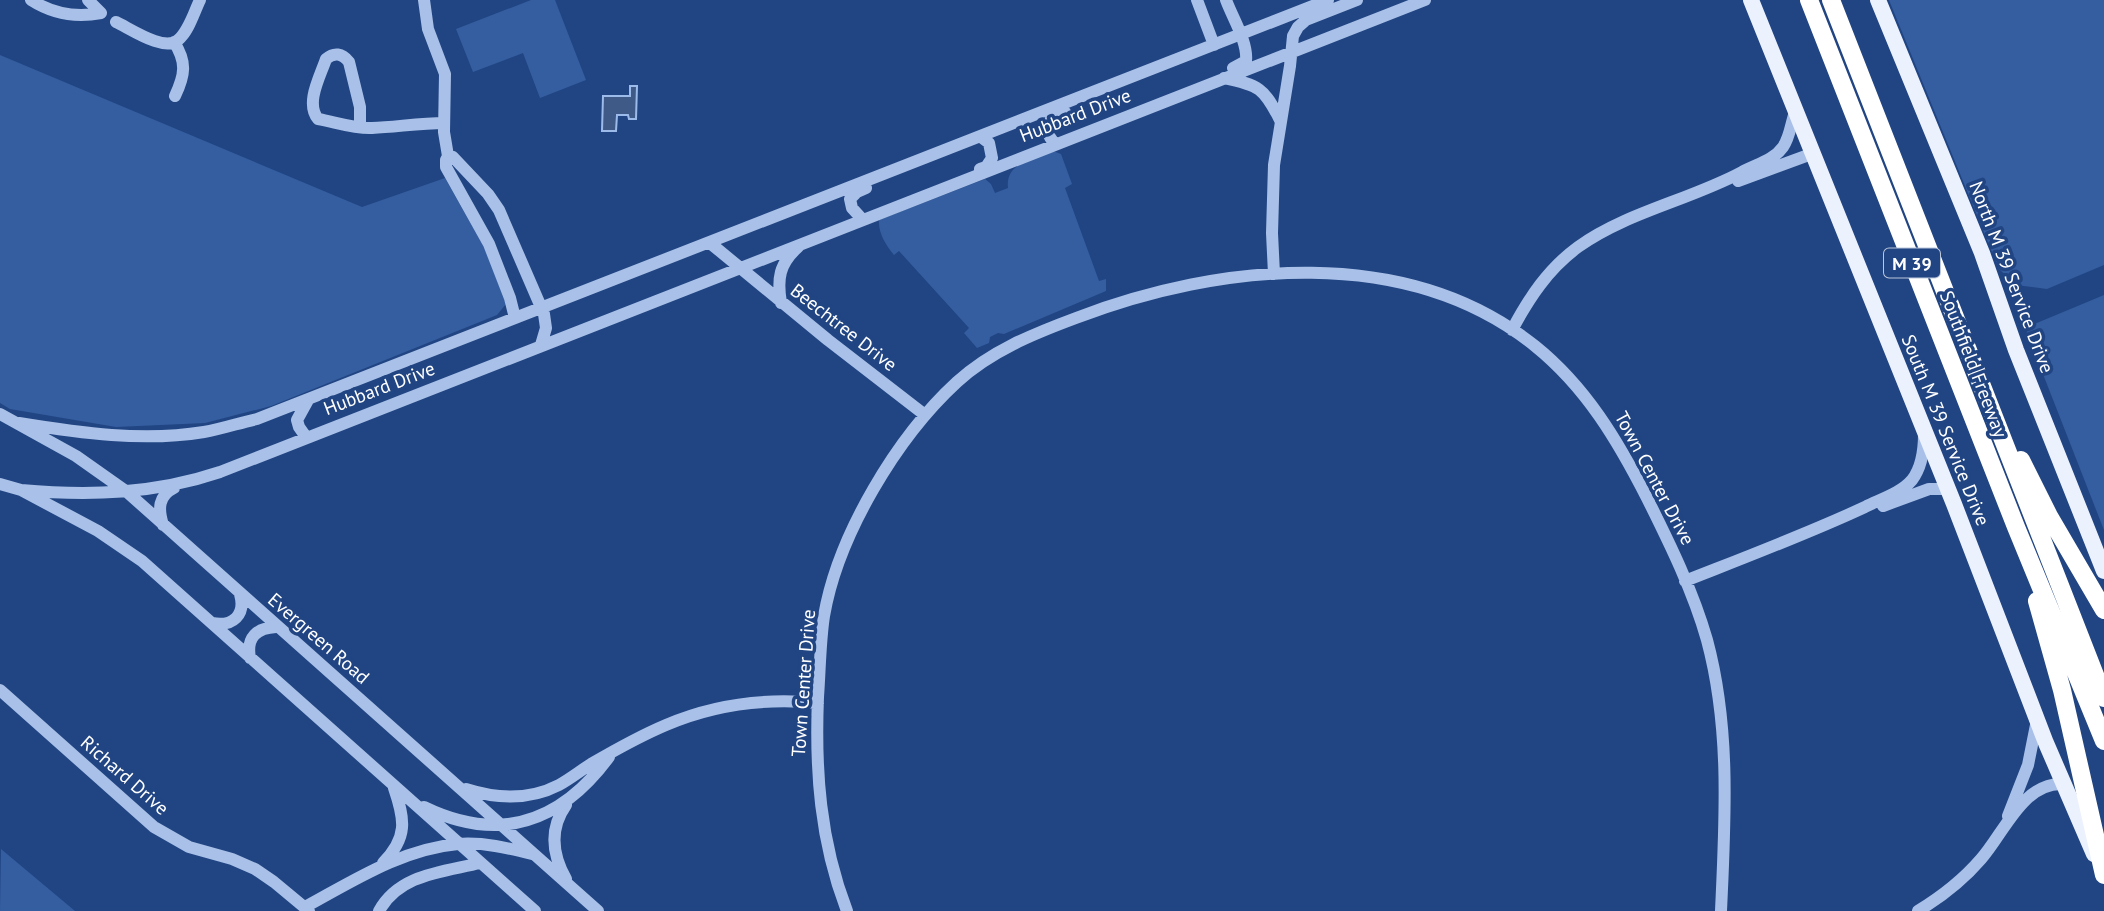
<svg xmlns="http://www.w3.org/2000/svg" width="2104" height="911" viewBox="0 0 2104 911" font-family="'PT Sans',sans-serif">
  <style>
    .green { fill: #355ea0 }
    .water { fill: #405a87; stroke: #9dbbea; stroke-width: 2 }
    .lines { fill: none; stroke-linecap: round; stroke-linejoin: round }
    .minor { stroke: #a9c1e8; stroke-width: 12 }
    .major { stroke: #ecf1fe; stroke-width: 16 }
    .highway { stroke: #fff; stroke-width: 18 }
    .labels { text-anchor: middle; dominant-baseline: central; stroke-width: 7; stroke-linejoin: round; paint-order: stroke }
    .shield { fill: #214583; stroke: #bcc7da; stroke-width: 2 }
    .shield-label { font-size: 18px; font-weight: bold; fill: #fff }
    .street-label { font-size: 19px; fill: #fff; stroke: #214583 }
  </style>
  <rect width="100%" height="100%" fill="#214583"/>
  <path class="green" d="M531,0H555L586,80L540,98L523,53L473,72L456,29Z
    M1889,0H2104V265L2047,289L2016,285L1999,269Z
    M0,55L362,207L445,178L485,249L506,304L497,315L271,406L205,423L116,427L10,409L0,403Z
    M1053,151L1061,154L1072,184L1065,188L1099,281L1106,279V291L1004,334L998,333L990,337L989,343L977,348L964,333L969,328L899,251L894,255C886,245 878,233 879,220L985,179L991,184L995,193L1008,188C1005,163 1033,159 1053,151Z
    M2104,295V530L2025,328Z
    M1,849L75,911H0Z"/>
  <path class="water" d="M630,86H637L636,119H629L628,115H617L616,131H602L603,96H630Z"/>
  <g class="lines">
    <path class="minor" d="M31,0C53,14 76,18 101,13L88,0
      M424,0L428,29L445,74L444,132L448,156L446,160V167L489,244L510,298L515,318
      M1197,0L1214,45
      M1226,0C1233,19 1248,42 1246,61L1233,68
      M116,22C131,29 164,52 178,40C189,31 194,12 200,0
      M174,42C187,62 185,75 175,96
      M1224,78C1259,85 1264,88 1280,120
      M360,127V107L349,62C342,53 334,52 326,59C320,77 305,103 318,119C335,122 355,129 372,128C396,127 420,123 444,123
      M1055,144C1048,136 1046,131 1050,121L1065,112
      M448,156L453,157L488,194L499,210L544,314L546,328L541,345
      M980,169L986,167L992,158L989,143L981,137
      M1738,181L1814,153
      M862,219L852,208L850,199L857,192L866,188
      M710,243L828,340L925,415
      M1274,274L1272,233L1274,165L1290,66L1293,36L1298,27L1306,20L1357,0
      M781,303C777,279 779,264 798,247
      M1512,330C1529,298 1548,269 1578,247C1627,212 1690,200 1742,172C1756,164 1773,161 1783,147C1790,137 1791,123 1795,112
      M0,414L76,456L127,492L598,911
      M19,423C80,433 143,442 204,432C222,429 239,423 257,419L1328,0
      M306,437L299,427L297,420L308,400
      M0,484L21,490L98,531L142,561L535,911
      M21,490C89,496 155,494 220,472L1425,0
      M1883,506L1929,489H1948
      M163,525C158,509 158,496 174,488
      M1685,581C1746,557 1807,534 1865,507C1881,499 1901,493 1912,480C1922,467 1924,449 1924,434
      M212,623C233,627 246,615 240,594
      M250,658C246,637 257,628 276,627
      M0,690L154,827L189,847L232,859L255,869L274,882L309,911
      M466,789C497,799 530,800 559,785C570,779 580,771 591,764C615,750 640,736 666,725C715,704 766,698 818,703
      M566,805C549,829 552,854 566,879
      M424,807C500,844 561,822 609,757
      M2008,816L2028,765L2037,720
      M383,863C408,837 405,820 394,788
      M305,907C353,881 402,849 458,844C483,842 508,848 532,854
      M379,911C399,874 443,872 480,863
      M847,911C820,841 815,771 818,697C820,670 820,642 824,616C838,535 897,437 957,382C991,351 1033,334 1076,318C1220,263 1407,243 1535,346C1586,387 1618,441 1647,498C1670,544 1693,591 1707,640C1731,729 1725,821 1721,911
      M1918,911C1941,897 1963,880 1981,859C2004,833 2023,782 2063,784"/>
    <path class="major" d="M1751,0L1954,504L2046,743L2094,854
      M1878,0L1982,253L2016,350L2104,571"/>
    <path class="highway" d="M1809,0L2016,527L2104,741
      M1831,0L2104,698
      M2021,460L2049,516L2104,610
      M2037,601L2062,690L2104,875"/>
  </g>
  <g class="labels">
    <rect class="shield" x="1884" y="248.5" width="56" height="29" rx="5"/>
    <g class="shield-label">
      <text x="1912" y="263">M 39</text>
    </g>
    <g class="street-label">
      <text transform="translate(1075 115) rotate(-21)">Hubbard Drive</text>
      <text transform="translate(2012 277) rotate(69)">North M 39 Service Drive</text>
      <text transform="translate(844 327) rotate(38)">Beechtree Drive</text>
      <text transform="translate(1974 364) rotate(69)">Southfield Freeway</text>
      <text transform="translate(379 388) rotate(-21)">Hubbard Drive</text>
      <text transform="translate(1946 430) rotate(68)">South M 39 Service Drive</text>
      <text transform="translate(1655 478) rotate(62)">Town Center Drive</text>
      <text transform="translate(319 638) rotate(41)">Evergreen Road</text>
      <text transform="translate(803 683) rotate(-86)">Town Center Drive</text>
      <text transform="translate(125 775) rotate(41)">Richard Drive</text>
    </g>
  </g>
</svg>
